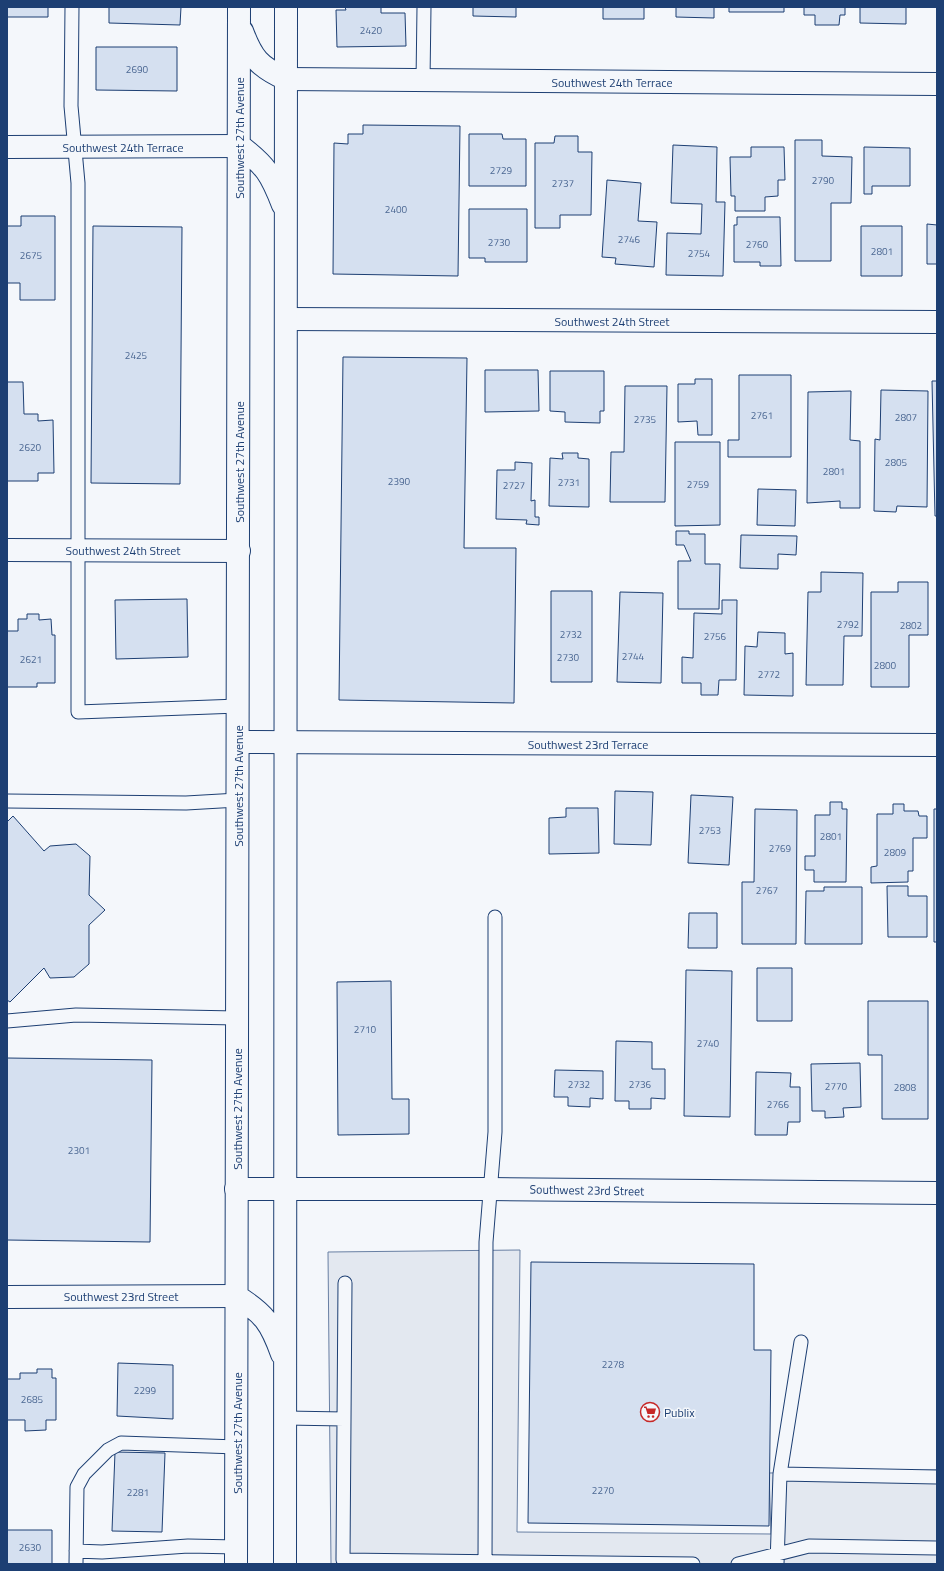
<svg xmlns="http://www.w3.org/2000/svg" width="944" height="1571" viewBox="0 0 944 1571" font-family="'Titillium Web',sans-serif">
  <style>
    .parking { fill: #e3e8f0; stroke: #687fa3 }
    .building { fill: #d5e0f0; stroke: #1d3f73 }
    .lines { fill: none; stroke-linecap: round; stroke-linejoin: round }
    .lane-casing { stroke: #1d3f73; stroke-width: 15 }
    .street-casing { stroke: #1d3f73; stroke-width: 24 }
    .highway-casing { stroke: #1d3f73; stroke-width: 24 }
    .lane { stroke: #f4f7fb; stroke-width: 13 }
    .street { stroke: #f4f7fb; stroke-width: 22 }
    .highway { stroke: #f4f7fb; stroke-width: 22 }
    .labels { text-anchor: middle; dominant-baseline: central; stroke-width: 3; stroke-linejoin: round; paint-order: stroke }
    .number-label { font-size: 10px; fill: #4b6792 }
    .street-label { font-size: 12px; fill: #1d3f73; stroke: #f4f7fb }
    .poi-label { font-size: 12px; fill: #1d3f73; stroke: #f4f7fb; text-anchor: start }
  </style>
  <rect width="100%" height="100%" fill="#f4f7fb"/>
  <path class="parking" d="M520,1250L517,1532L771,1534L769,1473L937,1470V1564H331L328,1252Z"/>
  <path class="building" d="M7,7H48V17H7Z
    M109,7H181L180,25L109,23Z
    M345,7H381V13H405L406,46L337,47L336,10H346Z
    M473,7H516V17L473,16Z
    M603,7H644V19H603Z
    M676,7H714V18L676,17Z
    M729,7H784V12H729Z
    M804,7H845V15H840L839,25H815V15H804Z
    M860,7H906V24L860,23Z
    M96,47H177V91L96,90Z
    M363,125L460,126L458,276L333,274L334,143L348,144V134H363Z
    M469,134H502L503,139H526V186H469Z
    M555,136H578V152H592L591,215H560V228H535V143H554Z
    M795,140H822V156L852,157L851,203H831V261H795Z
    M673,145L717,147L716,202H725L723,276L666,275L667,233L701,234L702,204L671,203Z
    M751,147H784L785,180H778V196L765,197V211H735V196H731L730,157H751Z
    M864,147L910,148V186H872V194H864Z
    M607,180L641,183L638,221L657,222L654,267L615,264L616,258L602,257Z
    M469,209H527V262H485V258H469Z
    M21,216H55V300H20V283H7V226H21Z
    M737,217H780L781,266H760V262H734V225H737Z
    M927,224L937,225V264H927Z
    M93,226L182,227L180,484L91,483Z
    M861,226H902V276H861Z
    M343,357L467,358L464,548H516L514,703L339,700Z
    M485,370H538L539,411L485,412Z
    M550,371H604V411H600V423L565,422V412L550,411Z
    M739,375H791V457H728V440H739Z
    M695,379H712V435H698L697,421L678,422V384H695Z
    M932,381H937V516H935Z
    M7,382H23L24,414H38V421L53,420L54,473H38V481H7Z
    M625,386H667L665,502H610L611,452H624Z
    M881,390L928,391L927,507L897,506L896,512L874,511L875,439L880,440Z
    M851,391L850,440L860,441V508H840V501L807,503L808,392Z
    M675,442H720V525L675,526Z
    M562,453H578V458L589,459V507L549,506L550,458L563,459Z
    M515,462L532,463L531,501L535,500V517H539V525L526,524L527,520L496,519L497,470H515Z
    M758,489L796,490L795,526L757,525Z
    M676,531H689V534H705V564H720L719,609H678V561H691L684,545H676Z
    M741,535L797,536L796,555L778,554V569L740,568Z
    M821,572L863,573L862,636H844L843,685H806L808,592H821Z
    M898,582H928V635H909V687H871V592H898Z
    M551,591H592V682H551Z
    M620,592L663,593L661,683L617,682Z
    M187,599L188,657L116,659L115,600Z
    M722,600H737L736,680H719L718,695H701V683H682V657L693,658L694,613L722,614Z
    M27,614H39V620L51,619L52,635H55V683H37V687H7V631H18V619H27Z
    M758,632L785,633V654L793,653V696L744,695L745,646L757,647Z
    M615,791L653,792L651,845L614,844Z
    M691,795L733,797L729,865L688,863Z
    M830,802H842V809H847L846,882H814V870H805V856H815V815H830Z
    M893,804H904V811H918L919,816H927V838H913V871H908V882L871,883V867L877,866V814H893Z
    M566,808H598L599,853L549,854V818L566,817Z
    M755,809L797,810L796,944H742V882H754Z
    M934,809H937V942H934Z
    M13,816L44,851L50,846L76,844L90,856L89,895L105,910L89,925V964L74,977L50,978L44,968L10,1002L7,1000V822Z
    M887,886H908V896H927V937H888Z
    M824,887H862V944H805L806,891H824Z
    M689,913H717V948H688Z
    M757,968H792V1021H757Z
    M686,970L732,971L730,1117L684,1116Z
    M391,981L392,1099H409V1134L338,1135L337,982Z
    M868,1001H928V1119H882V1055H868Z
    M616,1041L652,1042V1069H665V1099L651,1098V1109H629V1101H615Z
    M7,1058L152,1060L150,1242L7,1240Z
    M860,1063L861,1107L843,1108L844,1117L825,1118V1111H812L811,1064Z
    M555,1070L603,1071V1099L590,1098V1107L568,1106V1097H554Z
    M756,1072L791,1073L790,1087H800V1122H788L787,1135H755Z
    M531,1262L754,1264V1350H771L769,1526L528,1523Z
    M118,1363L173,1365V1419L117,1416Z
    M37,1369H52V1378H56V1420H46V1430L25,1431V1420H7V1379H20V1373H37Z
    M115,1452L165,1453L162,1532L112,1531Z
    M7,1530H52V1564H7Z"/>
  <g class="lines">
    <g class="lane-casing">
      <path id="lane" d="M72,7L71,106L78,183V712L238,706
        M423,81L424,7
        M7,801L186,803L238,800
        M7,1021L76,1015L237,1018
        M345,1283L343,1560L693,1564
        M286,1418L344,1419
        M780,1474L937,1477
        M76,1551L102,1552L188,1546L237,1547
        M76,1564L77,1487L84,1474L108,1450L121,1443L237,1447
        M485,1564L486,1242L495,1132V917
        M738,1564L809,1546L937,1548
        M777,1564L780,1474L801,1342"/>
    </g>
    <g class="street-casing">
      <path id="street" d="M286,79L937,84
        M7,147L240,146
        M287,319L937,322
        M7,550L239,551
        M239,742L937,745
        M236,1189H490L937,1193
        M7,1297L236,1296"/>
    </g>
    <g class="highway-casing">
      <path id="highway" d="M242,31C252,58 259,67 286,79
        M240,146C266,166 271,174 283,205
        M236,1296C264,1313 271,1323 282,1354
        M236,1564L239,7
        M285,1564L286,7"/>
    </g>
    <use href="#lane" class="lane"/>
    <use href="#street" class="street"/>
    <use href="#highway" class="highway"/>
  </g>
  <defs>
    <g id="supermarket-ring" transform="scale(1)"><circle r="9.5" fill="#f4f7fb" stroke="#c62828" stroke-width="1.5"/><path d="M-6-5.5h2.5l.6 2H6L4.5 2H-2.5L-4.4-4H-6ZM-1.5 3.2a1.3 1.3 0 1 0 .1 0ZM3 3.2a1.3 1.3 0 1 0 .1 0Z" fill="#c62828"/></g>
  </defs>
  <g fill-rule="evenodd">
    <use href="#supermarket-ring" x="650" y="1412"/>
  </g>
  <g class="labels">
    <g class="number-label">
      <text x="371" y="30">2420</text>
      <text x="137" y="69">2690</text>
      <text x="501" y="170">2729</text>
      <text x="823" y="180">2790</text>
      <text x="563" y="183">2737</text>
      <text x="396" y="209">2400</text>
      <text x="629" y="239">2746</text>
      <text x="499" y="242">2730</text>
      <text x="757" y="244">2760</text>
      <text x="882" y="251">2801</text>
      <text x="699" y="253">2754</text>
      <text x="31" y="255">2675</text>
      <text x="136" y="355">2425</text>
      <text x="762" y="415">2761</text>
      <text x="906" y="417">2807</text>
      <text x="645" y="419">2735</text>
      <text x="30" y="447">2620</text>
      <text x="896" y="462">2805</text>
      <text x="834" y="471">2801</text>
      <text x="399" y="481">2390</text>
      <text x="569" y="482">2731</text>
      <text x="698" y="484">2759</text>
      <text x="514" y="485">2727</text>
      <text x="848" y="624">2792</text>
      <text x="911" y="625">2802</text>
      <text x="571" y="634">2732</text>
      <text x="715" y="636">2756</text>
      <text x="633" y="656">2744</text>
      <text x="568" y="657">2730</text>
      <text x="31" y="659">2621</text>
      <text x="885" y="665">2800</text>
      <text x="769" y="674">2772</text>
      <text x="710" y="830">2753</text>
      <text x="831" y="836">2801</text>
      <text x="780" y="848">2769</text>
      <text x="895" y="852">2809</text>
      <text x="767" y="890">2767</text>
      <text x="365" y="1029">2710</text>
      <text x="708" y="1043">2740</text>
      <text x="579" y="1084">2732</text>
      <text x="640" y="1084">2736</text>
      <text x="836" y="1086">2770</text>
      <text x="905" y="1087">2808</text>
      <text x="778" y="1104">2766</text>
      <text x="79" y="1150">2301</text>
      <text x="613" y="1364">2278</text>
      <text x="145" y="1390">2299</text>
      <text x="32" y="1399">2685</text>
      <text x="603" y="1490">2270</text>
      <text x="138" y="1492">2281</text>
      <text x="30" y="1547">2630</text>
    </g>
    <g class="street-label">
      <text x="612" y="82">Southwest 24th Terrace</text>
      <text transform="translate(239 138) rotate(-90)">Southwest 27th Avenue</text>
      <text x="123" y="147">Southwest 24th Terrace</text>
      <text x="612" y="321">Southwest 24th Street</text>
      <text transform="translate(239 462) rotate(-90)">Southwest 27th Avenue</text>
      <text x="123" y="550">Southwest 24th Street</text>
      <text x="588" y="744">Southwest 23rd Terrace</text>
      <text transform="translate(238 786) rotate(-90)">Southwest 27th Avenue</text>
      <text transform="translate(237 1109) rotate(-90)">Southwest 27th Avenue</text>
      <text transform="translate(587 1190) rotate(1)">Southwest 23rd Street</text>
      <text x="121" y="1296">Southwest 23rd Street</text>
      <text transform="translate(237 1433) rotate(-90)">Southwest 27th Avenue</text>
    </g>
    <g class="poi-label">
      <text x="664" y="1412">Publix</text>
    </g>
  </g>
  <rect width="944" height="1571" fill="none" stroke="#1d3f73" stroke-width="16"/>
</svg>
